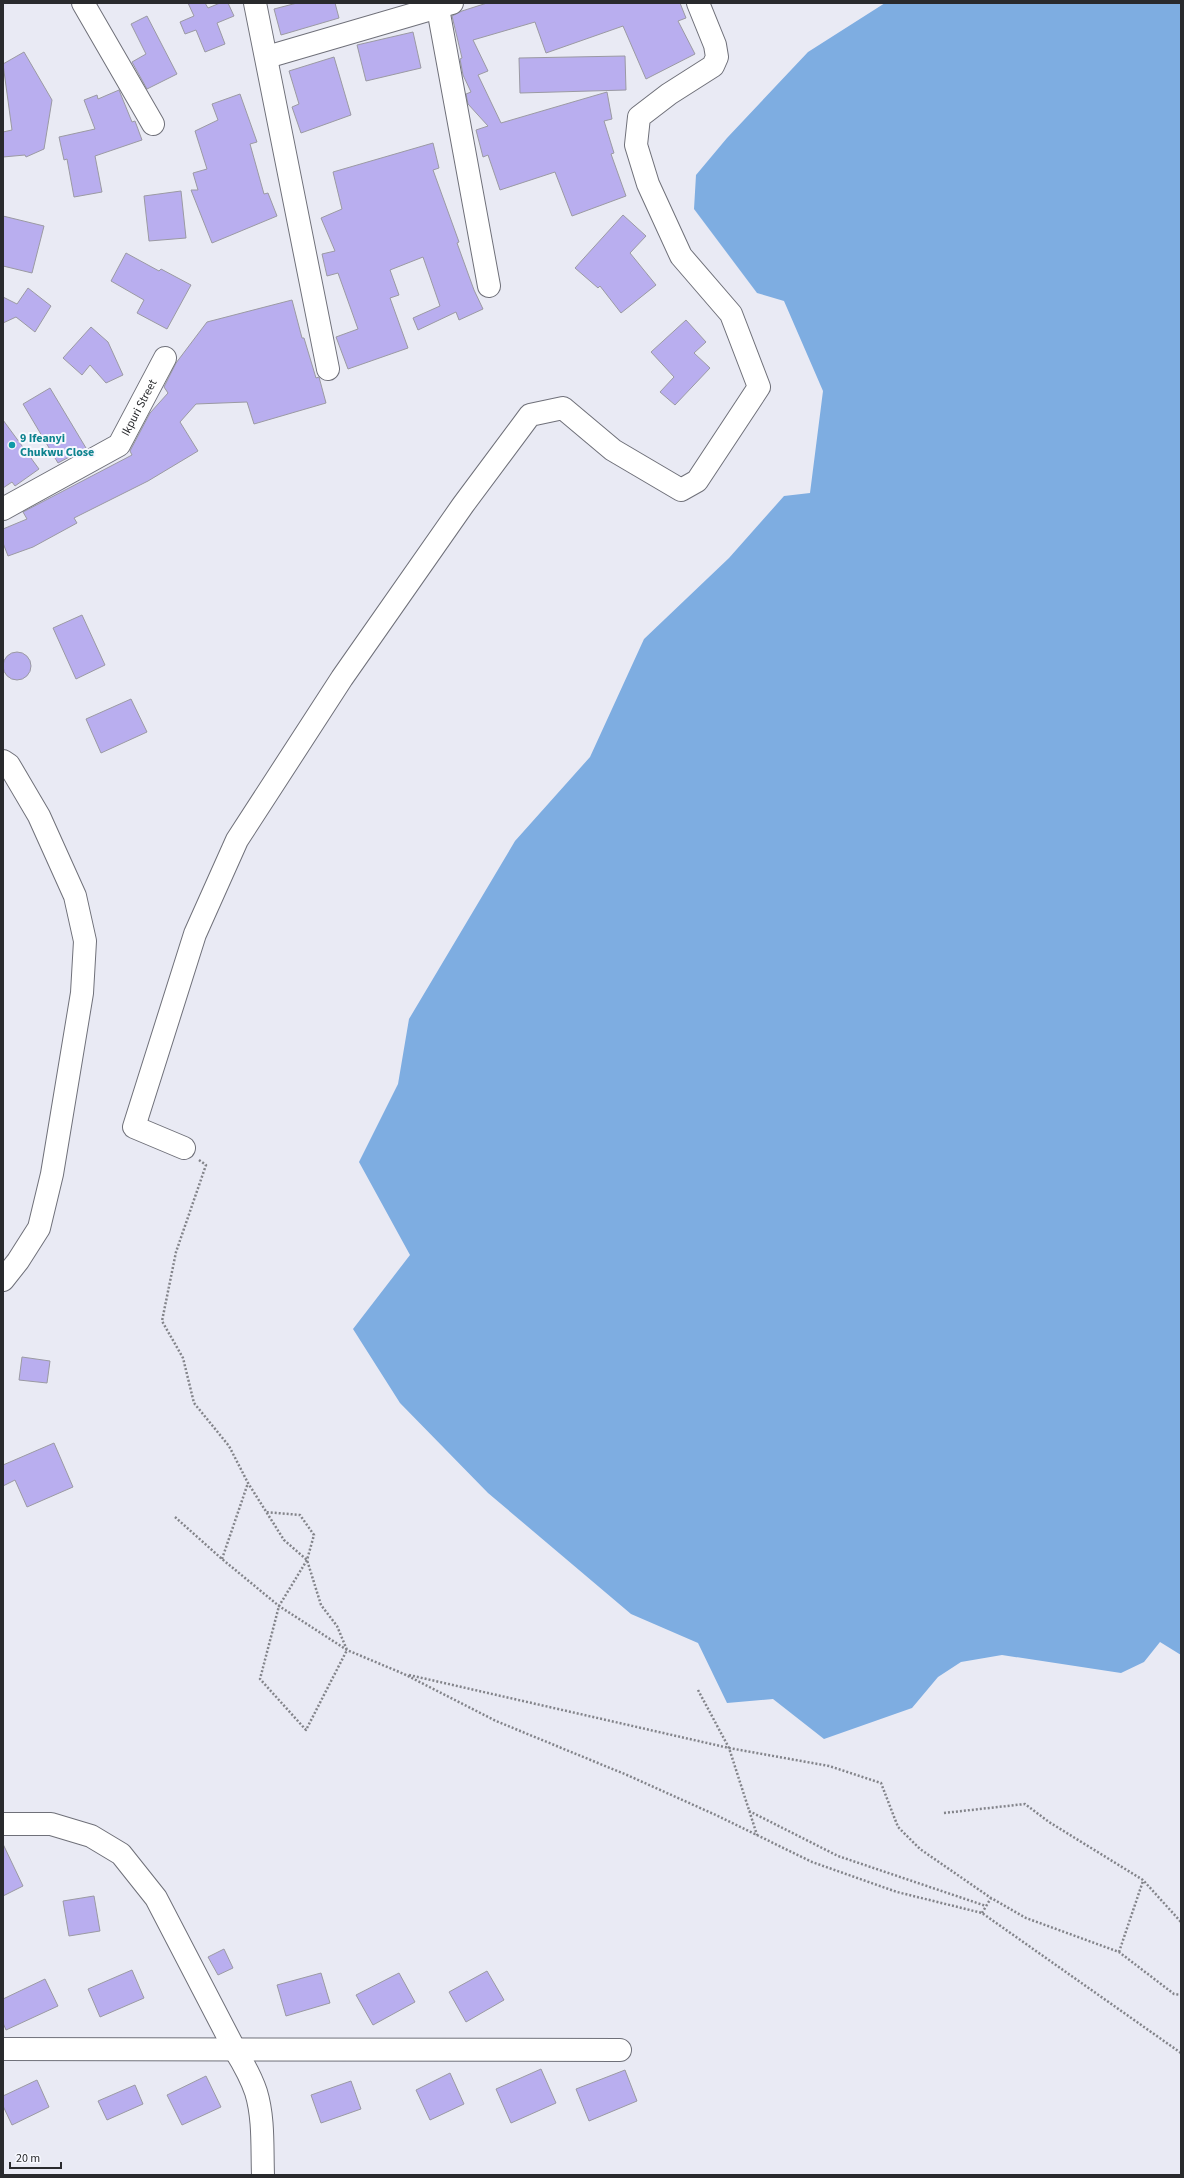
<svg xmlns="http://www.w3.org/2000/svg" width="1184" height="2178" viewBox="0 0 1184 2178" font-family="'Source Sans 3',sans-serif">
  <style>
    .water { fill: #7eade1 }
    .building { fill: #b9aeef; stroke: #9b9aa3 }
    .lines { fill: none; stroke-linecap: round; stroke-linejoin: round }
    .minor-casing { stroke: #6f7079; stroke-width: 24 }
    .path { stroke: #83848a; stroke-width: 2.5; stroke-dasharray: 2 2; stroke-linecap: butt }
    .minor { stroke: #fff; stroke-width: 22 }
    .culture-dot { fill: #0f9aa8; stroke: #f7f8fe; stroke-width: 1.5 }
    .labels { text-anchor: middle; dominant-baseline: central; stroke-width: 4; stroke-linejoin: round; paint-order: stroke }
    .street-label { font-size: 12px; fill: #292a2d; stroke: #f7f8fe }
    .culture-label { font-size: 12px; font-weight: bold; fill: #0d838f; stroke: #f7f8fe; text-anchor: start }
  </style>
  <rect width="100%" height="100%" fill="#e9eaf4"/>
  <path class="water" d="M885,3H1181V1655L1160,1642L1144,1662L1121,1673L1002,1655L961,1662L938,1677L912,1708L824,1739L773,1699L727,1703L698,1643L631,1614L488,1493L400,1403L353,1329L410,1255L359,1162L398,1084L409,1019L515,841L590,757L644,639L729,558L784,496L810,493L823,391L784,301L757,293L694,209L696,175L727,138L808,52Z"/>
  <path class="building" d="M188,3H205L208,8L220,3H228L234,16L217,23L225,44L205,52L196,30L185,34L180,22L194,16Z
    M297,3H335L339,18L281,35L274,9Z
    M487,3H680L686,18L678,21L695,54L646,79L623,26L546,53L535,22L473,40L488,71L478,75L501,123L607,92L612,119L604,121L614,153L611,154L626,196L572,216L555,172L500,190L488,155L483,157L476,130L488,126L468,104L466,94L471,92L463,75L460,59L462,58L452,16L462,11Z
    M147,16L177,74L147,89L132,62L146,54L131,24Z
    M413,32L421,68L366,81L357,45Z
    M24,52L52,100L44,149L26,157L25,155L3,157V132L12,130L3,64Z
    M625,56L626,90L520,93L519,58Z
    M334,57L351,115L301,133L292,107L299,104L289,71Z
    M119,90L132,122L135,121L142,140L95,156L102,192L74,197L67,159L64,160L59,137L95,129L84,100L97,95L98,99Z
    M240,94L257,142L250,144L264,194L268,193L277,216L212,243L191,190H198L193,173L207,169L195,131L218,120L212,104Z
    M433,143L439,168L433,170L459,242L457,243L474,290L483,309L459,320L456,312L418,330L413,318L440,306L423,257L390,270L399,295L390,298L408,348L348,369L336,337L358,329L338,273L327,276L322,254L335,251L321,218L342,209L333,172Z
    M181,191L186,238L149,241L144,196Z
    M623,215L646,236L630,253L656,285L621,313L600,286L598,288L575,268Z
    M3,216L44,226L32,273L3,266Z
    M126,253L159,271L161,269L191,285L167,329L137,313L144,300L111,281Z
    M28,288L51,306L35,332L16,317L3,323V297L17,304Z
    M292,300L302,338H304L316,378L319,377L326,403L254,424L247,402L196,404L180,422L198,451L148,481L74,518L77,523L33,547L8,556L3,543V529L27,519L23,512L132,455L130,451L150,413L168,393L164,387L176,363L207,322Z
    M686,320L706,342L694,353L710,368L675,405L660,392L674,377L651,352Z
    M91,327L108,342L123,375L106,383L90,365L82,375L63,358Z
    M50,388L86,448L58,463L23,404Z
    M3,420L39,469L15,486L12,482L3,488Z
    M82,615L105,665L76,679L53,628Z
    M3 666a14 14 0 1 1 28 0a14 14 0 1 1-28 0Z
    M131,699L147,732L101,753L86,719Z
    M22,1357L50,1361L47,1383L19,1380Z
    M54,1443L73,1487L27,1507L15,1480L3,1486V1465Z
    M3,1844L23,1886L3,1896Z
    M94,1896L100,1931L69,1936L63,1901Z
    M224,1949L233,1968L218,1975L208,1957Z
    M132,1970L144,1998L100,2017L88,1989Z
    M487,1971L504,2000L466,2022L449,1992Z
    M321,1973L330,2003L286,2016L277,1985Z
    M399,1973L415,2002L373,2025L356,1995Z
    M45,1979L58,2006L6,2030L3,2023V1999Z
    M541,2069L556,2103L511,2123L496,2089Z
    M625,2070L637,2101L589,2121L576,2089Z
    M450,2073L464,2104L430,2120L416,2090Z
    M206,2076L221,2107L182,2125L167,2095Z
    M37,2080L49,2107L12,2125L3,2106V2096Z
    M351,2081L361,2109L321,2123L311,2095Z
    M135,2085L143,2104L107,2120L98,2101Z"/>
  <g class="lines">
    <g class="minor-casing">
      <g id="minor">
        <path d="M83,3L153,124"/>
        <path d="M255,3L328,369"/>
        <path d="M437,3L489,286"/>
        <path d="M267,57L452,3"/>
        <path id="s1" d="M3,509L119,445L165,358"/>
        <path d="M3,761L9,765L39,816L75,896L85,941L82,993L52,1174L39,1228L18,1261L3,1280"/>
        <path d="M184,1148L134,1127L195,934L237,840L342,678L463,505L530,415L563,408L613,450L681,490L697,481L759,387L731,314L681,256L648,184L636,145L639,117L669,94L713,66L717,57L715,45L698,3"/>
        <path d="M3,1824H51L91,1836L121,1854L156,1898L235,2050C243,2063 251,2077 256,2092C264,2118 262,2148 263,2175"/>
        <path d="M3,2049L620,2050"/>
      </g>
    </g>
    <path class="path" d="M199,1160L206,1165L176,1252L162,1321L183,1358L194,1403L229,1446L248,1483L284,1540L307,1560L321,1605L337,1626L347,1650L306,1730L260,1679L279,1606L307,1560L314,1535L300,1515L265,1512
      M175,1517L222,1559L279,1606L347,1650L404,1674L496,1721L627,1775L718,1816L812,1862L897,1892L982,1913L1181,2053
      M222,1559L248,1483
      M409,1675L729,1748L829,1766L881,1783L898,1827L920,1849L991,1898L1026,1918L1119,1952L1174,1994L1181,1995
      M698,1690L729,1748L757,1835
      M749,1811L838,1856L986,1906
      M944,1813L1025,1804L1049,1822L1143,1880L1181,1922
      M982,1913L991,1898
      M1119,1952L1143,1881"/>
    <use href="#minor" class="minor"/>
  </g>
  <circle class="culture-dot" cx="12" cy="445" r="4"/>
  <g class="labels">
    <g class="street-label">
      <text stroke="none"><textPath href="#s1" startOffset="175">Ikpuri Street</textPath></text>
    </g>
    <g class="culture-label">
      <text x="20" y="438">9 Ifeanyi<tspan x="20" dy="14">Chukwu Close</tspan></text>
    </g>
  </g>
  <rect width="1184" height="2178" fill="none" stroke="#292a2d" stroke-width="8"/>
  <path d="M10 2162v6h51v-6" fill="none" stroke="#292a2d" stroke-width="2"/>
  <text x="16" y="2162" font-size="12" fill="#292a2d" stroke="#f7f8fe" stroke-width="3" paint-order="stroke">20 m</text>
</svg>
